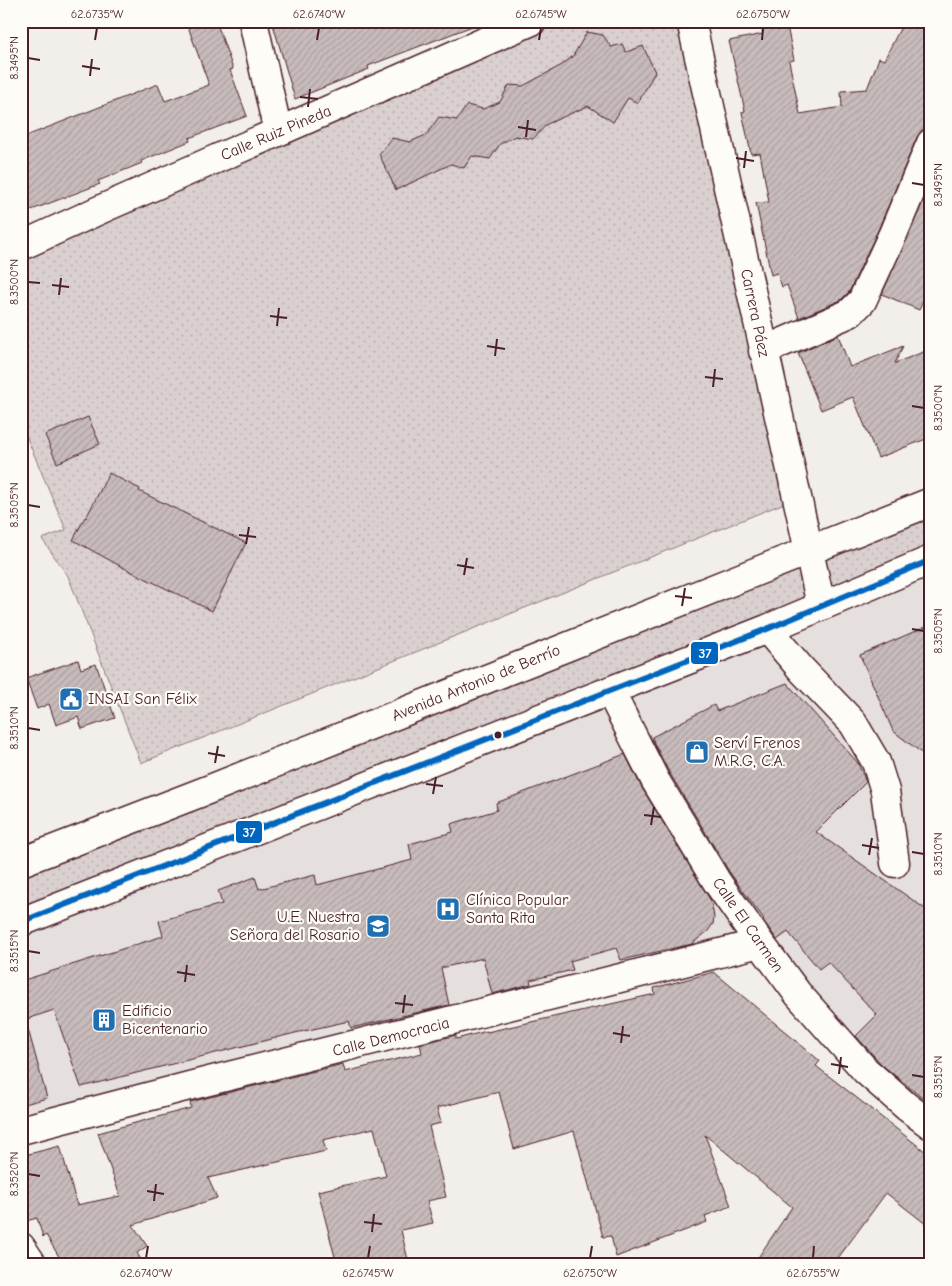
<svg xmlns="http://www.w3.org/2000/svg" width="952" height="1286" viewBox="0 0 952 1286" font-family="'Comic Neue',sans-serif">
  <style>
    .built { fill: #e5dfdd }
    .grass { fill: url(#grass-dots); stroke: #92787d }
    .building { fill: url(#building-hatch); stroke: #4a1f2b }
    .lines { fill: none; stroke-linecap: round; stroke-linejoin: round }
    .minor-casing { stroke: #4a1f2b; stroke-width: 31 }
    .minor { stroke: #fdfcf7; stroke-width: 28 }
    .bus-1-casing { stroke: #fdfcf7; stroke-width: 10 }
    .bus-1 { stroke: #0065bd; stroke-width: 6 }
    .ticks { fill: none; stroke: #4a1f2b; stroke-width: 2 }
    .bus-dot { fill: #4a1f2b; stroke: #fdfcf7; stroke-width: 2 }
    .labels { text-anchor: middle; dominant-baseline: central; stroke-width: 4.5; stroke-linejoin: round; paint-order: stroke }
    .street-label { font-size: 16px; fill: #4a1f2b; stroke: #fdfcf7 }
    .poi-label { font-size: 16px; fill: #4a1f2b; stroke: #fdfcf7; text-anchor: start }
    .line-badge { stroke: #fdfcf7; stroke-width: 2 }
    .badge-label { font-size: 14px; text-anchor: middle; font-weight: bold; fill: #fff }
    .neatline { fill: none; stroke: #4a1f2b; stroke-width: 2 }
    .ticks-label { font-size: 12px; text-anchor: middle; fill: #4a1f2b }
  </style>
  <defs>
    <pattern id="grass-dots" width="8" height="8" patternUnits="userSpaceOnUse" patternTransform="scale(1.25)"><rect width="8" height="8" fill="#d9d0cf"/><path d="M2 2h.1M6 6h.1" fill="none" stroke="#bcb2b2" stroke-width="1.8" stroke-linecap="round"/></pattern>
    <pattern id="building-hatch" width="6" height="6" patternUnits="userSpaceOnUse" patternTransform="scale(1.25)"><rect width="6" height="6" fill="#c8bbbb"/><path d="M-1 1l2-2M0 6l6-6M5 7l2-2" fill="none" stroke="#ada0a1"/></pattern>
  </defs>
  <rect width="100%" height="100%" fill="#f2efeb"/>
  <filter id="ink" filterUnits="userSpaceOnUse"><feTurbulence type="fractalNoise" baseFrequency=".02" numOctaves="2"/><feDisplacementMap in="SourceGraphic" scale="10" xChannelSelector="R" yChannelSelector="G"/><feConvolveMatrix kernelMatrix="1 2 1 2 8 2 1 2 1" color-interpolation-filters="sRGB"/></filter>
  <g filter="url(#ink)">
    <path class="built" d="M931,560V1125L760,943L21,1130V922Z"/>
    <path class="grass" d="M532,21H691L797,498L141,763L68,576L42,539L66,530L21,424V246Z
      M931,502V560L21,922V862Z"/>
    <path class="building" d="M186,21H216L233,69L230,70L247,116L189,138L190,141L141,161L142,163L98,181L100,184L21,214V138L158,84L165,101L209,85Z
      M272,21H483V22L368,66L369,69L295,99Z
      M761,21H786L794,60L789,61L800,114L842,107L841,91L867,89L879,58L884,60L904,21H931V128L922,130L917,137L879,228L849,292L841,300L799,318L787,285L782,287L777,273L771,275L756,203L769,202L760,153L751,154L742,112L745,111L729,41L763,34Z
      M587,32L603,35L611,47L622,44L626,52L643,46L655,72L638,103L628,98L613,122L588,106L547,124L533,139L515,136L500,144L490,159L472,156L464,168L451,164L396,190L379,154L392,138L410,142L426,135L439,117L457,120L467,105L483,109L500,102L509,85L523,86L562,65L573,56Z
      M931,184V284L919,310L882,294Z
      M838,335L850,367L903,346L895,363L931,349V437L878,458L853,397L821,410L798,353Z
      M88,417L100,444L57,463L45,435Z
      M109,473L140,489L139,491L246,543L212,611L122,567L73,540L85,517L86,518Z
      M925,627L931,641V760L893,731L860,655Z
      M78,660L81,669L96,664L115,718L82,729L78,717L56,725L49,704L37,709L26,678Z
      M787,683L858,763L866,782L816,832L931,913V1105L882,1065L856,1036L877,1015L828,962L819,969L788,932L777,940L763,920L764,919L730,873L669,772L654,743L652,737L714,705L717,711Z
      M625,754L642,788L711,901L714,917L713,924L708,931L692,944L621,960L616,948L570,961L573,970L530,980L531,984L492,994L483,958L441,968L449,1005L351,1028L349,1021L295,1033L81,1087L54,1010L21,1021V981L163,936L159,921L222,904L218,891L255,877L259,889L315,875L317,885L412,860L409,844L453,832L451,824L497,810L496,803Z
      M714,972L820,1061L816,1066L931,1156V1228L886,1193L833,1265H753L792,1207L705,1135L731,1206L705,1216L707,1222L616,1257L611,1236L603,1237L574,1131L514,1149L499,1092L437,1108L441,1123L429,1126L446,1197L427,1201L433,1223L401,1230L408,1260L386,1265H337L318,1191L386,1176L374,1128L323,1140L326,1151L208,1178L217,1198L133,1225L147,1246L137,1253L144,1265H64L46,1235L43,1237L37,1218L26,1221L21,1205V1156L60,1146L77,1205L120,1196L98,1133L191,1108L190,1102L343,1064L345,1072L422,1053L420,1044L456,1035V1039L487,1031V1032L655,994L654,988Z
      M28,1029L47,1098L21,1105V1030Z"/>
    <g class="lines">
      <g class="minor-casing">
        <path id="minor" d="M253,21L278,132
          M691,21L821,605
          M21,246L106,207L532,21
          M763,351L850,313L862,301L893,234L931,143
          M767,629L802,670L853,723L876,762L885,791L895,863
          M610,691L655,780L717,882L760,943L798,994L866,1071L907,1107L931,1125
          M21,862L205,791L931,502
          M21,922L767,629L931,560
          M21,1130L193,1085L760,943
          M21,1247L33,1265"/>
      </g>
      <use href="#minor" class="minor"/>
      <g class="bus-1-casing">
        <path id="bus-1" d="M21,922L767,629L931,560"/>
      </g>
      <use href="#bus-1" class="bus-1"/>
    </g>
  </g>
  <path class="ticks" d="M95,40L97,28M317,40L319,28M539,40L541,28M762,40L763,28M28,58L40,60M82,66L100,69M90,76L92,59M300,97L318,99M308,107L310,89M518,127L536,130M526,137L528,120M736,158L754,161M744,168L746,151M912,183L924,185M28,282L40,283M52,285L69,287M59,295L61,278M270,316L287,318M277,326L279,308M487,346L505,349M495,356L497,339M705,377L723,379M713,387L715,369M912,406L924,408M28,505L40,507M239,535L256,537M246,544L249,527M457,565L474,568M464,575L467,558M675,596L692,598M682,606L685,588M912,629L924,631M28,728L40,730M208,753L225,756M215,763L218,746M426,784L443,786M433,794L436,777M644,815L661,817M651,825L654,807M862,845L879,848M912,852L924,854M869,855L872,838M28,951L40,953M177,972L195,975M185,982L187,965M395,1003L413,1005M403,1013L405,995M613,1033L630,1036M621,1043L623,1026M831,1064L848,1067M839,1074L841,1057M912,1075L924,1077M28,1174L40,1176M147,1191L164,1194M154,1201L156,1184M364,1222L382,1224M372,1232L374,1214M146,1258L148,1246M368,1258L370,1246M590,1258L592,1246M813,1258L814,1246"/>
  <defs>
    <g id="civic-square" transform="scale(1.25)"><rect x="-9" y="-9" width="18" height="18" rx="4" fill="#1f6fb2" stroke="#fdfcf7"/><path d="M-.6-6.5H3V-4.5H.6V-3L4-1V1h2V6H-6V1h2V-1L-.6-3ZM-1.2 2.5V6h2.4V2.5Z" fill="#fff"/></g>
    <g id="shop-square" transform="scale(1.25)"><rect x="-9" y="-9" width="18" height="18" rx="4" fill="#1f6fb2" stroke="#fdfcf7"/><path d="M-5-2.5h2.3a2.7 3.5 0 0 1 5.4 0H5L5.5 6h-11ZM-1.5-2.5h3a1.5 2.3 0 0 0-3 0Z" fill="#fff"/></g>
    <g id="hospital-square" transform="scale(1.25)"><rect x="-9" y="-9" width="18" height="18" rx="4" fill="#1f6fb2" stroke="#fdfcf7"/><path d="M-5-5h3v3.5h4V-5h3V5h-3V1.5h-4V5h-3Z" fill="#fff"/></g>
    <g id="school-square" transform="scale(1.25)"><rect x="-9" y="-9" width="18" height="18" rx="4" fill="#1f6fb2" stroke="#fdfcf7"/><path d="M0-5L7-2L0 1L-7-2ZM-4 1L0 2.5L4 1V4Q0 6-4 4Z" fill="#fff"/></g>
    <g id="building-square" transform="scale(1.25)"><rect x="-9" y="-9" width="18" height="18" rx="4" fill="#1f6fb2" stroke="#fdfcf7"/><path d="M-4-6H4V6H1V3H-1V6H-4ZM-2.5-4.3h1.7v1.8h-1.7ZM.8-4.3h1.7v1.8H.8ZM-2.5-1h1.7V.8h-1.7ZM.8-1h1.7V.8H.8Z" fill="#fff"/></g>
  </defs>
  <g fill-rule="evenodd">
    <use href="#civic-square" x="71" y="699"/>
    <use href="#shop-square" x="697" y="752"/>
    <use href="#hospital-square" x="448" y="909"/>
    <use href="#school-square" x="378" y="926"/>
    <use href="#building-square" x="104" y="1020"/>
  </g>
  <circle class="bus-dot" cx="498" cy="735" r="4.5"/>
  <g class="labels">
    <g class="street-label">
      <text transform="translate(276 133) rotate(-23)">Calle Ruiz Pineda</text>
      <text transform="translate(755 313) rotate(78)">Carrera Páez</text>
      <text transform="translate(476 683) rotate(-22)">Avenida Antonio de Berrío</text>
      <text transform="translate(748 925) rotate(55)">Calle El Carmen</text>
      <text transform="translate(391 1037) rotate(-14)">Calle Democracia</text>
    </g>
    <g class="poi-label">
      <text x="88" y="699">INSAI San Félix</text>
      <text x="714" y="743">Serví Frenos<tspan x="714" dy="18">M.R.G, C.A.</tspan></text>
      <text x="466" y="900">Clínica Popular<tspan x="466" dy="18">Santa Rita</tspan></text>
      <text x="360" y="917" text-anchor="end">U.E. Nuestra<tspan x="360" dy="18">Señora del Rosario</tspan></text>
      <text x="122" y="1011">Edificio<tspan x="122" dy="18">Bicentenario</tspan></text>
    </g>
  </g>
  <g class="line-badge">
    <rect x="690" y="641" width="29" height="24" rx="5" fill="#0065bd"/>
    <rect x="235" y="820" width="28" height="24" rx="5" fill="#0065bd"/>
  </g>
  <g class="badge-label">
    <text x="705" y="658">37</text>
    <text x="249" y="837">37</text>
  </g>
  <rect width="952" height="1286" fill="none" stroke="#fdfcf7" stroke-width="55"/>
  <rect x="28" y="28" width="896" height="1230" class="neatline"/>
  <g class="ticks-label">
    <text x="97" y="18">62.6735°W</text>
    <text x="319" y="18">62.6740°W</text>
    <text x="541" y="18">62.6745°W</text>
    <text x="763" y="18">62.6750°W</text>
    <text transform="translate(14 58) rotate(-90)" y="4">8.3495°N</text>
    <text transform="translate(938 185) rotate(-90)" y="4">8.3495°N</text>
    <text transform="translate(14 282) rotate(-90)" y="4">8.3500°N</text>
    <text transform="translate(938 408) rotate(-90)" y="4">8.3500°N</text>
    <text transform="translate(14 505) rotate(-90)" y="4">8.3505°N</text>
    <text transform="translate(938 631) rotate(-90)" y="4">8.3505°N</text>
    <text transform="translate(14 728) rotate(-90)" y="4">8.3510°N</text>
    <text transform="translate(938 854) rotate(-90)" y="4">8.3510°N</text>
    <text transform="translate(14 951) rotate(-90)" y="4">8.3515°N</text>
    <text transform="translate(938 1077) rotate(-90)" y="4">8.3515°N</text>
    <text transform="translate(14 1174) rotate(-90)" y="4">8.3520°N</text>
    <text x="146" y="1277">62.6740°W</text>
    <text x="368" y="1277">62.6745°W</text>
    <text x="590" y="1277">62.6750°W</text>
    <text x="813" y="1277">62.6755°W</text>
  </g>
</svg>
